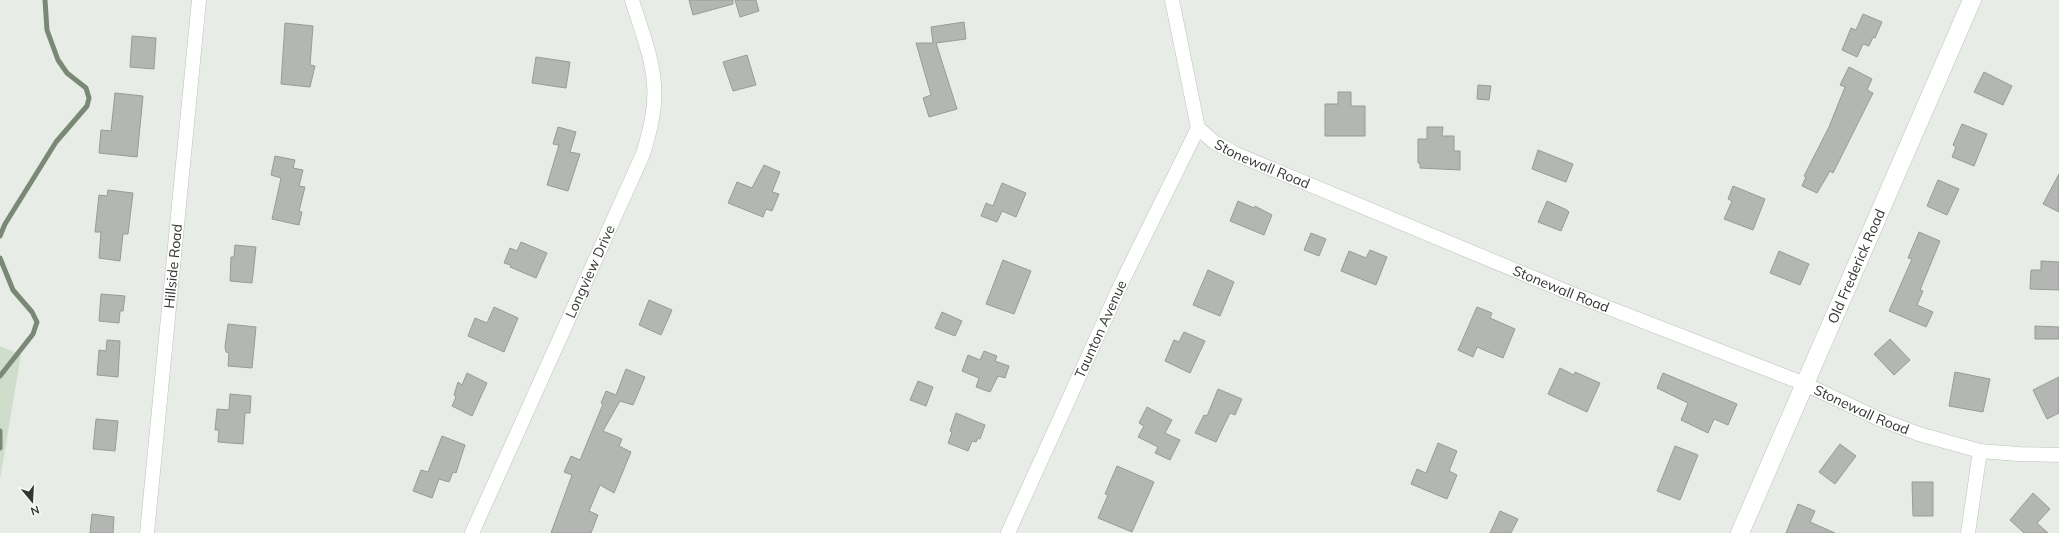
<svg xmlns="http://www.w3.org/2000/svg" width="2059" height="533" viewBox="0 0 2059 533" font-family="Mulish,sans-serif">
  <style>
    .green { fill: #cfddcb }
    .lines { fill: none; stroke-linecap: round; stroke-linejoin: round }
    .stream { stroke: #7a8976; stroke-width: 5 }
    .building { fill: #b3b6b2; stroke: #989b97 }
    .minor-casing { stroke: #bdc1bc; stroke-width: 15 }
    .tertiary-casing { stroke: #bdc1bc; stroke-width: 19 }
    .minor { stroke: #fff; stroke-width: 14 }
    .tertiary { stroke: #fff; stroke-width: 18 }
    .labels { text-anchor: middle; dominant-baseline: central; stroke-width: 3; stroke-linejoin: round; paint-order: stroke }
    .street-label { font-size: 14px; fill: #343533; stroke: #f6f9f5 }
  </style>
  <rect width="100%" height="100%" fill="#e8ece7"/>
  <path class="green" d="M0,346L21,355L0,479Z"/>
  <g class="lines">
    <path class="stream" d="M0,236L5,224L56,142L87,106L89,98L86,88L67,73L58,60L47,30L45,0
      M0,258L13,290L32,312L37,322L33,334L0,376
      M0,431V448"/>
  </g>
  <path class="building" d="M689,0H733V4L693,15Z
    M735,0H756L759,11L740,17Z
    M1863,14L1882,22L1875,38L1873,37L1869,46L1863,44L1857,57L1842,50L1851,28L1856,30Z
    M964,22L966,39L936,43L957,109L929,117L923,98L931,95L916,43H933L931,27Z
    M285,23L313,26L310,65L315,66L310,87L281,84Z
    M132,36L156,38L154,69L130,67Z
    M747,55L756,85L733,91L723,62Z
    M536,57L570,62L566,88L532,83Z
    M1849,67L1872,79L1867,90L1873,93L1833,173L1830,171L1817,193L1802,186L1806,177L1804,176L1829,127L1845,87L1840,85Z
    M1984,72L2012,86L2003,105L1974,92Z
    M1478,85L1491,86L1489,100L1477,99Z
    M1338,92H1351V106H1365V136H1325V104H1338Z
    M115,93L143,96L137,157L99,153L101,130L111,131Z
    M1962,124L1987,134L1974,166L1952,157L1956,147L1953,145Z
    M558,127L576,132L570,152L580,154L568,191L547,185L559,145L553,144Z
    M1427,127H1443L1442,136H1454V151H1460V170L1420,168V163H1418V139H1427Z
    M1538,150L1573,164L1566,182L1532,169Z
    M275,156L295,160L293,168L303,170L299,186L305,187L299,211L302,212L299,225L272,219L281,178L271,175Z
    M764,165L780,172L772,192L779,194L772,211L766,209L763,217L728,203L737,182L752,188Z
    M2059,174V212L2043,204Z
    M1938,180L1959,189L1947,215L1927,206Z
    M1002,183L1026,193L1016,217L1002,211L997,222L981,216L986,203L993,206Z
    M1733,186L1765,199L1753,230L1724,219L1732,201L1728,199Z
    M108,190L133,193L128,234H123L120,261L99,258L101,232H95L99,195L107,196Z
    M1238,201L1254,208L1255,206L1272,215L1264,235L1230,221Z
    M1547,201L1567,210L1569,212L1561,231L1538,222Z
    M1919,232L1940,241L1920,290L1923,291L1917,305L1933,312L1926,327L1889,311L1912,259L1908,258Z
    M1311,233L1326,239L1319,256L1304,250Z
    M521,242L547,253L536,278L510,267L511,265L504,263L510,248L517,251Z
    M235,245L256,247L252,283L230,281L231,257H234Z
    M1370,250L1387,257L1376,285L1341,271L1349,251L1366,258Z
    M1779,251L1809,264L1800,285L1770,273Z
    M1003,260L1031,271L1014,314L986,304Z
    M2041,261L2059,262V290L2030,289L2031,270H2041Z
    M1208,270L1234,282L1220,316L1193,305Z
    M101,294L125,296L123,311H120L119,323L99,321Z
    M649,300L672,310L661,335L639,325Z
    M494,307L518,318L504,352L468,336L475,318L487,323Z
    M1477,307L1492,313L1490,318L1515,329L1503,358L1477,347L1473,357L1458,350Z
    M942,312L962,321L955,336L935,328Z
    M228,324L256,327L252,368L228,366L229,353L226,352L225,347Z
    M2035,326L2059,327V339H2035Z
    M1184,332L1205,341L1190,373L1165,361L1174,340L1179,342Z
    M1890,339L1910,360L1894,375L1874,354Z
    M107,340L120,341L118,377L97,375L99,350L106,351Z
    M984,351L997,356L995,361L1009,366L1005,378L998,376L990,392L976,387L979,378L962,371L968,355L980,360Z
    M1560,368L1574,375L1575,372L1600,383L1587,412L1548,394Z
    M626,369L645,377L633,405L620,401L603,431L622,439L619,446L631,452L614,493L600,485L589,511L598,515L591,533H551L572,475L564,472L571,456L580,460L603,404L601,403L606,391L616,395Z
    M1955,372L1990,379L1983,412L1949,406Z
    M467,373L487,383L472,416L452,406L456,397L454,395L458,382L462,385Z
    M1663,373L1737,404L1728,425L1714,419L1708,433L1681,420L1688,403L1657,388Z
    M2059,377V413L2047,419L2033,390Z
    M918,381L933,387L926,406L910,400Z
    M1218,389L1242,399L1235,415L1230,413L1216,442L1195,433L1204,415L1207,416Z
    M230,394L251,396L250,413H245L243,444L218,442L219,430H215L217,409L229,410Z
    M1147,407L1172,420L1165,433L1180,440L1170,460L1155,453L1158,447L1138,437L1144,426L1139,423Z
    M956,413L985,425L980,439L978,438L976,442L972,441L968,451L948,443L952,432L950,431Z
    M96,419L118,421L115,451L93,449Z
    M442,436L465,445L456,473L453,472L449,482L439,479L432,498L413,491L421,470L428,472Z
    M1438,443L1457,451L1449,471L1457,475L1447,499L1411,484L1417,469L1426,473Z
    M1840,444L1856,456L1835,484L1819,472Z
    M1675,446L1698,455L1680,500L1657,491Z
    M1117,466L1154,482L1132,532L1098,518L1108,495L1105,494Z
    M1912,482H1933V516H1913Z
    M2033,493L2050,509L2037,523L2048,533H2024L2010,520Z
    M1798,504L1815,511L1810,522L1835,533H1786Z
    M1500,511L1518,519L1511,533H1490Z
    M92,514L114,517L113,533H90Z"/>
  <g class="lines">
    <g class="minor-casing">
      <g id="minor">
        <path id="s1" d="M1172,0L1198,128L1214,142L1236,154L1565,291L1805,384L1879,419L1919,434L1980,451L2018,454L2059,455"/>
        <path id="s2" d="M147,533L199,0"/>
        <path id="s3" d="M472,533L643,154C650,131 656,108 654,84C652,55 640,27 632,0"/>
        <path id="s4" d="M1008,533L1122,282L1198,128"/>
        <path d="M1968,533L1980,451"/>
      </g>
    </g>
    <g class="tertiary-casing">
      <g id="tertiary">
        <path id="s5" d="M1740,533L1972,0"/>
      </g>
    </g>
    <use href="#minor" class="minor"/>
    <use href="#tertiary" class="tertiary"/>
  </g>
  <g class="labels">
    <g class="street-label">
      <text stroke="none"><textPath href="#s1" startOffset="205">Stonewall Road</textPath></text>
      <text stroke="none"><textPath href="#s2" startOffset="268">Hillside Road</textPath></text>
      <text stroke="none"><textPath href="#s5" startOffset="291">Old Frederick Road</textPath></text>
      <text stroke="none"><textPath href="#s3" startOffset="287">Longview Drive</textPath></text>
      <text stroke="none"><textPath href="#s1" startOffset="529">Stonewall Road</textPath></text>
      <text stroke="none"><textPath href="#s4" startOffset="224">Taunton Avenue</textPath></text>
      <text stroke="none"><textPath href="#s1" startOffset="853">Stonewall Road</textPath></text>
    </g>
  </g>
  <g transform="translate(32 501) rotate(162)" stroke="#f6f9f5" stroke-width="3" paint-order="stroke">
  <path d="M0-3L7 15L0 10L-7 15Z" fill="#343533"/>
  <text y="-6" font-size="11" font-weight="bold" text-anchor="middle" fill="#343533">N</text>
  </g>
</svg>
